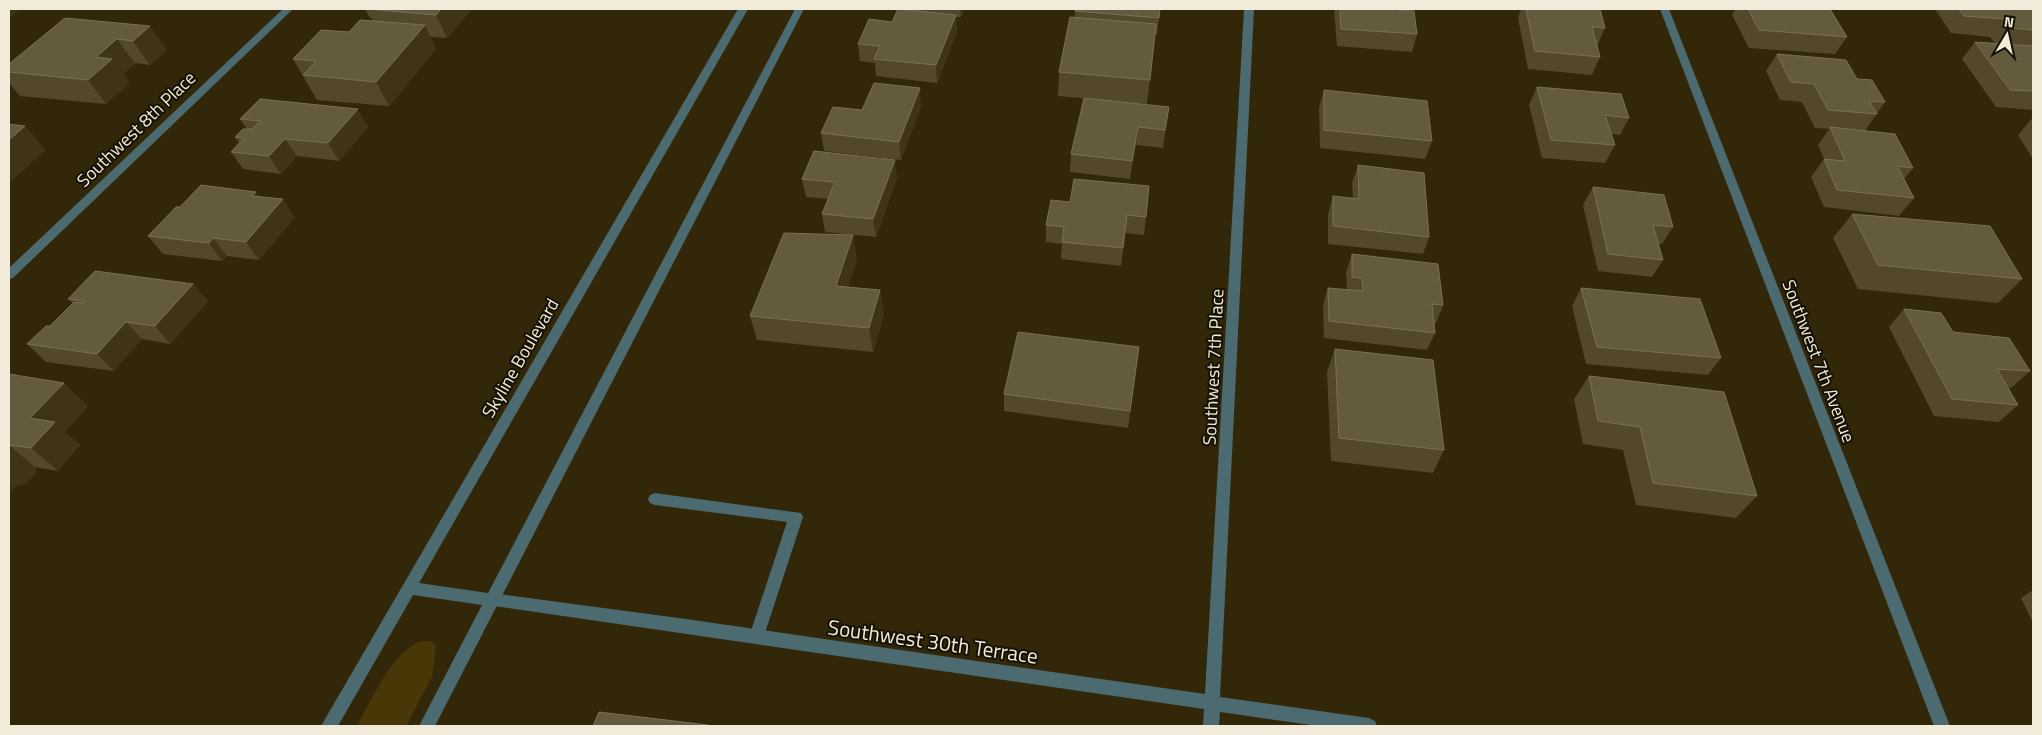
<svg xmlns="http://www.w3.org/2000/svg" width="2042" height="735" viewBox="0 0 2042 735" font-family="'Titillium Web',sans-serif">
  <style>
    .green { fill: #483707 }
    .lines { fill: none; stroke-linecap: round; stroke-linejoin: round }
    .service { fill: #4b6b71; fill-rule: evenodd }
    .minor { fill: #4b6b71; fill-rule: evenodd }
    .tertiary { fill: #4b6b71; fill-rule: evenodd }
    .wall { fill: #53482b }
    .shaded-wall { fill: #3f3416 }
    .building { fill: #645a3e; stroke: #7a7056 }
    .labels { text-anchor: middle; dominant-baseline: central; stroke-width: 4; stroke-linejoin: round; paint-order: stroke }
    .street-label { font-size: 18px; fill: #f2ebda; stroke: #161105 }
    .near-street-label { font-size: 21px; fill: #f2ebda; stroke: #161105 }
  </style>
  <rect width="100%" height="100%" fill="#322709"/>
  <path class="green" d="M422,641H431L436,646L432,677L406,726H357C371,701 393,649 422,641Z"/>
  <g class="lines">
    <path class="service" d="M655,493L801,513L803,517L762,642L757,644L752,642L749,637L787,522L655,505L650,503L648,499L650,495Z"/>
    <path class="minor" d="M283,9H293L13,278L9,279V268Z
      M1244,9H1254L1220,697L1369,718L1375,721L1377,726H1318L1220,712L1219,726H1203L1204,709L487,605L485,600L487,595L492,593L686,619L1205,694Z
      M1660,9H1669L1950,726H1934Z"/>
    <path class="tertiary" d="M738,9H748L419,583L488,593L795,9H804L435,726H419L482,605L413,595L338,726H321Z"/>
  </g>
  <path class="wall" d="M190,9H208L206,10Z
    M365,9H472L447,38L430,37L436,49L389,106L317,100L293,59L373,21L372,18H370Z
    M898,9H964L961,17H956L957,32L937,83L876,76L875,63L860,61L858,44L892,22Z
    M1160,9L1157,35H1155L1147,104L1058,96L1059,72L1075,18V11Z
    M1334,9H1398L1417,34L1412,52L1337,46Z
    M1521,9H1600L1605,28L1597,46L1600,57L1592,75L1528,69L1518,18Z
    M1735,9H1830L1847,37L1835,54L1749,48L1732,15Z
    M1935,9H2033V110L1996,107L1962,59L1975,42L1995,43L1990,37L1951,33Z
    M65,18L167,50L150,65L135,63L123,74L130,83L106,104L20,96L9,83V64Z
    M1777,54L1857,79L1885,102L1865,131L1913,168L1904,179L1914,198L1899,216L1824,207L1811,177L1824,159L1818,145L1829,129L1815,128L1802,102L1780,100L1766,71Z
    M1537,87L1629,118L1620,135L1611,134L1615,145L1605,163L1542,158L1529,105Z
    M1324,90L1432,141L1425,159L1320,148L1319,108Z
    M921,106L901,160L824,151L821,133L862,110Z
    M1169,107L1163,148L1136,145L1130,179L1070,172L1071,154Z
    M2033,117V159L2018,135Z
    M240,119L368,127L339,161L297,156L281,174L243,169L231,152L239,143L235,137L247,129Z
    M1358,165L1429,237L1423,254L1328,244V214L1333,196L1353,199L1352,183Z
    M897,178L876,237L825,232L822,214L828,199L806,197L802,179Z
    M1149,186L1144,235L1125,233L1121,266L1061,259L1062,244L1046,242V225L1070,202Z
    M1593,187L1673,227L1662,244H1658L1663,260L1652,277L1598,271L1583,205Z
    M259,197L295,217L259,260L227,256L222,261L163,254L148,236L180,207Z
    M1852,214L2022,279L1998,303L1858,289L1833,238Z
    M1352,254L1443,305L1436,323H1434L1435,333L1427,350L1324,338L1323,305L1328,288L1347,290L1346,272Z
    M857,259L848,287L880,290L884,314L873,352L757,340L750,316Z
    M193,284L208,301L170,344L142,339L114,371L46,362L27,344L50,326L73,303L68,299Z
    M1581,288L1721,358L1708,375L1586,364L1572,306Z
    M1904,309L1953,332L2030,371L2011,388H2008L2018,405L1999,422L1934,416L1889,327Z
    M1139,347L1128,428L1004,411V394Z
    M1335,349L1444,450L1433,473L1331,461L1327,372Z
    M9,374L88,406L65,432L80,445L58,471L35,467L36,473L27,483L15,486L9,493Z
    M1589,376L1757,496L1736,518L1636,505L1623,450L1583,444L1574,399Z
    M2033,590V623L2021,598Z"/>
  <path class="shaded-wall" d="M9,9H21L10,17L9,15Z
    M441,9H472L447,38L436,15Z
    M960,9H964L961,17Z
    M956,15L957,32L937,83L936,65Z
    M425,25L436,49L389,106L376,82Z
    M150,26L167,50L150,65L133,41Z
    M117,39L135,63L123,74L130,83L106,104L88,80L96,57Z
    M920,88L921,106L901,160L899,142Z
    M358,109L368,127L339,161L328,143Z
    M25,126L46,150L9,183V140Z
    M1138,127L1136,145L1130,179L1132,161Z
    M285,139L297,156L281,174L269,156Z
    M895,160L897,178L876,237L873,219Z
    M256,192L268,209L252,196Z
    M283,199L295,217L259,260L246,242Z
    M853,235L857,259L841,310L836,286Z
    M213,238L227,256L222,261L209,243Z
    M193,284L208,301L170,344L155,326Z
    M880,290L884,314L873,352L869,328Z
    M126,322L142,339L114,371L97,354Z
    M64,383L88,406L65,432L80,445L58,471L31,448L30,418Z
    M9,445L35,467L36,473L27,483L15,486L9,493Z"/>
  <path class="building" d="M368,9H441L436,15Z
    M898,9L956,15L936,65L874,59L880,46L858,44L869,19L892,22Z
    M1075,9H1160L1159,18L1075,11Z
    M1340,9H1398V10L1414,11L1417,34L1341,29Z
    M1526,9H1600L1605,28L1592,27L1600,57L1535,51Z
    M1748,9H1830L1847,37L1759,30Z
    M1959,9H2033V30L2010,28L2004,19L1964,16Z
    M1070,17L1156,24L1150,80L1059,72Z
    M65,18L150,26L133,41L117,39L96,57L112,59L88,80L9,72V64Z
    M360,20L425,25L376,82L303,75L316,61L293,59L321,30L349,32Z
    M1975,42L2033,46V91L2010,90Z
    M1777,54L1846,60L1857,79L1872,80L1885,102L1869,101L1877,114L1828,110L1814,84L1791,82Z
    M874,83L920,88L899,142L821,133L833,107L862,110Z
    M1537,87L1621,94L1629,118L1605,115L1615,145L1551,140Z
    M1324,90L1427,101L1432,141L1324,130Z
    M1084,98L1169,107L1165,130L1138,127L1132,161L1071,154Z
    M260,99L358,109L328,143L285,139L269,156L231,152L244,138L235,137L243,129H252L260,121L240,119Z
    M9,124L25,126L9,140Z
    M1830,127L1895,134L1913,168L1897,166L1914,198L1837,190L1824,159L1845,161Z
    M814,151L895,160L873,219L822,214L835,182L802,179Z
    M1358,165L1424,173L1429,237L1333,226V196L1359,199Z
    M1074,179L1149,186L1146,217L1127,215L1123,248L1062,242L1064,227L1046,225L1051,200L1070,202Z
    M201,185L256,192L252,196L283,199L246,242L213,238L209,243L148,236L176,207H180Z
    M1593,187L1664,195L1673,227L1653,225L1663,260L1608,254Z
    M1852,214L1990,226L2022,279L1878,265Z
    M784,233L853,235L836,286L880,290L869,328L750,316Z
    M1352,254L1438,264L1443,305L1432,304L1435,333L1329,321L1328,288L1363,291L1362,278L1352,277Z
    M95,271L193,284L155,326L126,322L97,354L27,344L46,326H50L74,302L82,303L85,301L68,299Z
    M1581,288L1700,299L1721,358L1597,347Z
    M1904,309L1941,313L1953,332L2009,338L2030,371L1997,369L2018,405L1952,399Z
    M1018,332L1139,347L1130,411L1004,394Z
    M1335,349L1433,360L1444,450L1339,438Z
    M9,374L64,383L30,418L55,422L31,448L9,445Z
    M1589,376L1724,392L1757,496L1653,483L1640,427L1598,421Z
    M599,712L708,725L707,726H593Z"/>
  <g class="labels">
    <g class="street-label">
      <text transform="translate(136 129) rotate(-44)">Southwest 8th Place</text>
      <text transform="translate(520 358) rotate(-60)">Skyline Boulevard</text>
      <text transform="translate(1819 361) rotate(69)">Southwest 7th Avenue</text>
      <text transform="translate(1213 367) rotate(-87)">Southwest 7th Place</text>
    </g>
    <g class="near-street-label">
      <text transform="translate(933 641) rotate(8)">Southwest 30th Terrace</text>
    </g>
  </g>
  <rect width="2042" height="735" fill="none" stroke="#f2ebda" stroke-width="20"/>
  <g transform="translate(2007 35) rotate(9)" stroke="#161105" stroke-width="4" paint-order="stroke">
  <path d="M0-4L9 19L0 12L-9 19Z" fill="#f2ebda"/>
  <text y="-8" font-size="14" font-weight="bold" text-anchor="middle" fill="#f2ebda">N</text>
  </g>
</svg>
